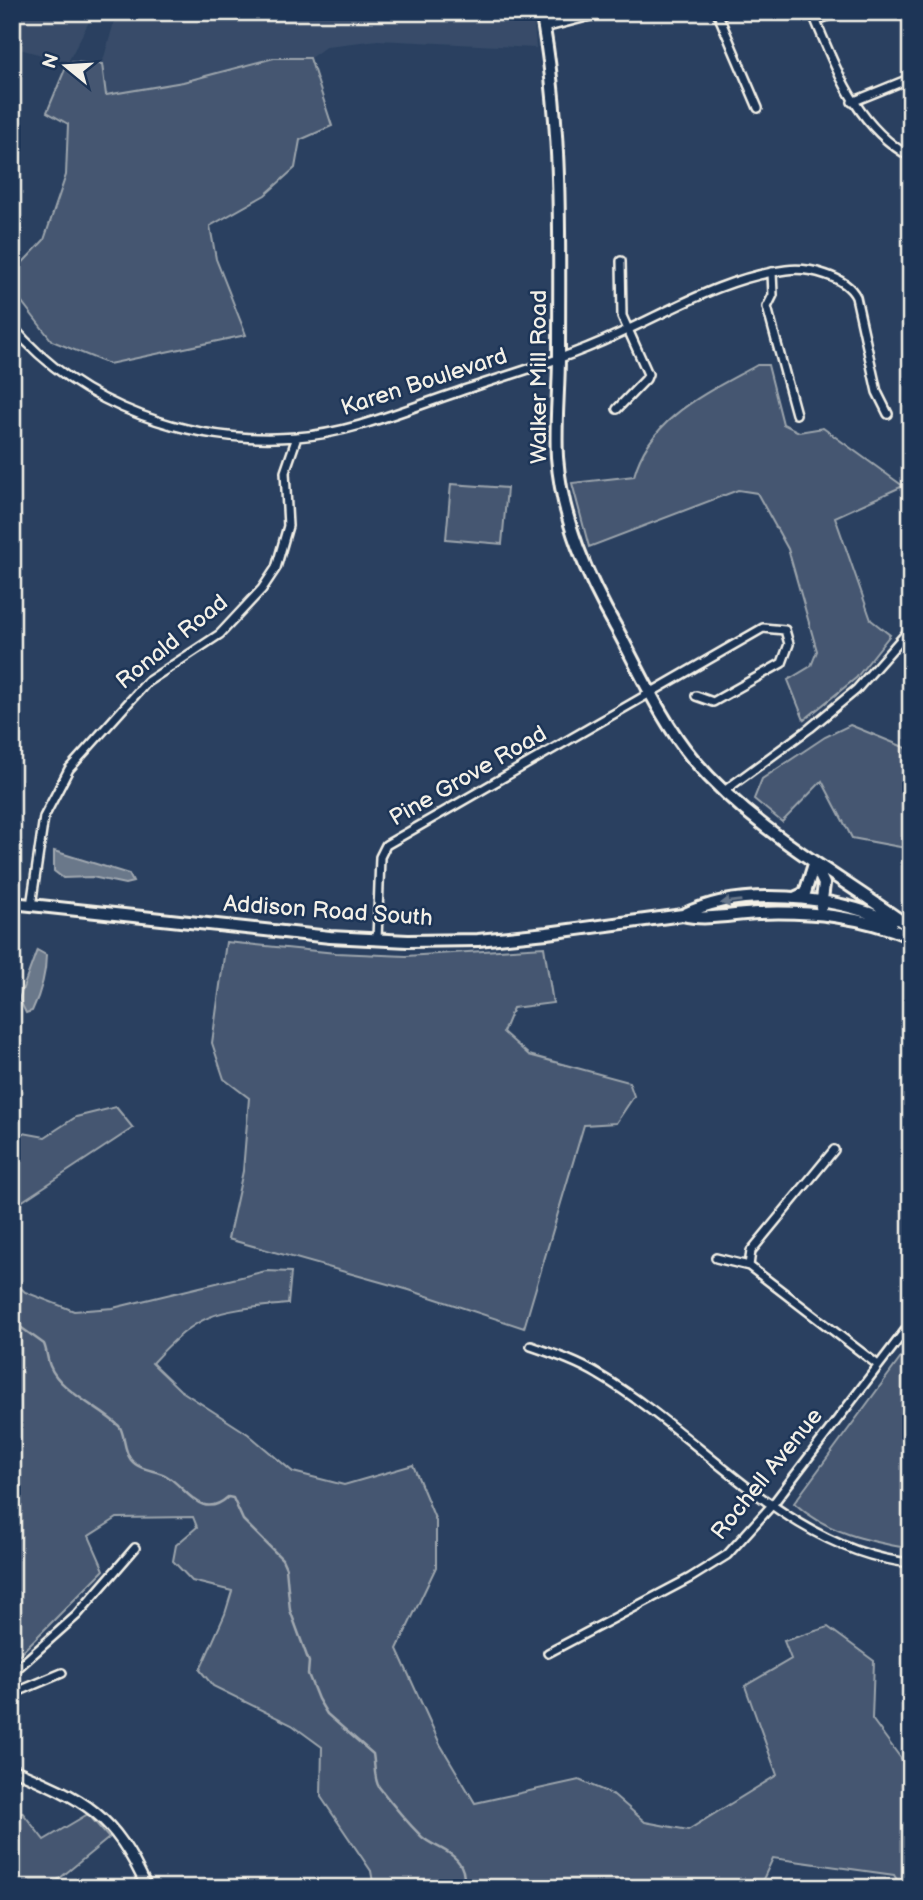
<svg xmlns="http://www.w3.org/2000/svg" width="923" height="1900" viewBox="0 0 923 1900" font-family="'Balsamiq Sans',sans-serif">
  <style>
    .built { fill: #374c69 }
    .green { fill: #445771; stroke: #9ca4ac; stroke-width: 2 }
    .water { fill: #6a788a; stroke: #a1a8b0; stroke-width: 2 }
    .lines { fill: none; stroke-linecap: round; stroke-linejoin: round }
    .stream { stroke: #a1a8b0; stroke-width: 2.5 }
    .minor-casing { stroke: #f4f1e8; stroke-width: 12 }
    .tertiary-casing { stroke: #f4f1e8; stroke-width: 14 }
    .primary-casing { stroke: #f4f1e8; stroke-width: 16 }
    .minor { stroke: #1d3557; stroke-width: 7 }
    .tertiary { stroke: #1d3557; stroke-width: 9 }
    .primary { stroke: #1d3557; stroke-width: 10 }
    .oneway { fill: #68778a }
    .labels { text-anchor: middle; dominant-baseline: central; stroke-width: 5; stroke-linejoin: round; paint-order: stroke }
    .street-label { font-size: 23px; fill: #f4f1e8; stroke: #1d3557 }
  </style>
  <rect width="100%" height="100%" fill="#2a4060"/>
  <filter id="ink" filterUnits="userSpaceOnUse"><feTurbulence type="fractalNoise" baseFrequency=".0143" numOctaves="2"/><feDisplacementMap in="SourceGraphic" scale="14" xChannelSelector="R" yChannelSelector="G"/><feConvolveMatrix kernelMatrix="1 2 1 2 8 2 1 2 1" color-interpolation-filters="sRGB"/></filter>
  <g filter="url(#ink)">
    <path class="built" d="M12,12H94L68,62L12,47Z
      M117,12H533L536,48L378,40L327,46L310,58H274L183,82L105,95L102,64Z"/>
    <path class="green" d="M274,58H310L332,126L300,140L295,168L265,195L210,226L216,259L246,335L109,364L52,341L12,289V274L44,240L66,175L68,124L47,112L68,62L102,64L106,95L183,82Z
      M757,365H768L783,424L799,432L823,428L903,486L835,517L871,620L890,635L856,678L804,720L788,680L811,666L817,651L788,549L757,493L738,490L589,547L572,483L634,476C650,417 707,393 757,365Z
      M451,484L507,488L502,544L446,539Z
      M850,725L911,750V849L852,838L822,781L782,822L754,799L762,779L825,737Z
      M226,942L336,953L406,956L544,947L553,1003L513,1008L503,1032L529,1055L629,1082L634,1096L616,1123L584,1125L524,1328L409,1290L228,1239L243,1171L249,1098L224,1079L212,1043Z
      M116,1107L133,1128L12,1208V1131L45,1137L76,1117Z
      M266,1271L291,1272L288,1304C218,1311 202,1309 152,1363L180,1390L248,1434L293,1472L344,1485L413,1465L436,1521V1567L397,1649L440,1744L475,1803L579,1780L614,1795L645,1822L688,1830L777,1775L745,1686L791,1659L784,1641L828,1627L874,1661L872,1719L911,1772V1888H902L894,1875L773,1858L759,1888H374L371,1871L321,1797L322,1747L292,1725L213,1686L200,1670L225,1614L232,1591L192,1581L173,1561L176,1545L197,1527L193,1517L117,1518L89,1536L104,1570L12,1662V1280L25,1292L74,1311L113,1308Z
      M911,1344V1549C868,1541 827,1533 794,1503Z
      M22,1812L44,1840L88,1814L109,1838L54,1883L53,1888H12V1818Z"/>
    <path class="water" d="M54,851L129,874L133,882L125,884L92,877L63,878L54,871Z
      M37,950L46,955C46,975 41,992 32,1011L26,1013L19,999Z"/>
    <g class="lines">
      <path class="stream" d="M12,1321L44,1344C47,1351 47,1359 50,1366C60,1391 100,1408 119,1426C125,1433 123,1449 131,1460C139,1470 155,1470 165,1475C186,1486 200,1522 228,1497L233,1498L243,1520L282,1559L286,1568L290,1610L309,1662L308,1674L318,1699L327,1714L373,1754C375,1764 374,1780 379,1787C392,1804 406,1821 422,1837C433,1847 454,1851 461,1866C465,1874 464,1880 463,1888"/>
      <g class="minor-casing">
        <path id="minor" d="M717,12L758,108
          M812,12C836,68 855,126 911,157
          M816,21L837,12
          M852,102L911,78
          M772,272L773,295L767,307L796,414
          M12,326C81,408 193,445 297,437C351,433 404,410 455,393C508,375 563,360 614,336C670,311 725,277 786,270C808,267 846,276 856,297L877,392L888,414
          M617,409L646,379L648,374L622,316L621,261
          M724,791L810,728L856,690L911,628
          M31,906L44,817L69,769L147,682L220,634L262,589L276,568L288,526L285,472L297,437
          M377,940L380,857L386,845L763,628L785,630L789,644L782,663L713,702L696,696
          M716,1258L749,1266L878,1365
          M749,1266L751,1251L834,1150
          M531,1346C554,1354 578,1362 599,1375C701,1434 787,1551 911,1563
          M548,1653L690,1578L727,1555L773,1504L911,1323
          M12,1673L77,1615L135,1548
          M12,1694L62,1673"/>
      </g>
      <g class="tertiary-casing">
        <path id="tertiary" d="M544,27L602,12
          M12,1769C85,1800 114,1813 147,1888"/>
      </g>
      <g class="primary-casing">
        <path id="primary" d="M541,12C563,125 559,242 559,356C559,390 555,424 557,457C562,520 587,577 618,631C641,674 662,722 693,759C753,830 837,874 911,928
          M815,865L824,884L821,907
          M794,898L805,893L814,864
          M12,903L330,937L408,941L478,940L547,933L683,915C705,921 734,914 758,913C812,911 860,916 911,937
          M683,915C740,885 835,896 892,922"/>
      </g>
      <use href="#minor" class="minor"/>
      <use href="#tertiary" class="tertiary"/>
      <use href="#primary" class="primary"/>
    </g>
    <defs><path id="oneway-solid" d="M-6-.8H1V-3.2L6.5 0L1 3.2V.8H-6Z" transform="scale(1.75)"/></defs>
    <use class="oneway" href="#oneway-solid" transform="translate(731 902) rotate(173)"/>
  </g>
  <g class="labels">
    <g class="street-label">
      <text transform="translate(539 377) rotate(-90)">Walker Mill Road</text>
      <text transform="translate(424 382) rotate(-18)">Karen Boulevard</text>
      <text transform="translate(172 642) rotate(-39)">Ronald Road</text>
      <text transform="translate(468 776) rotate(-30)">Pine Grove Road</text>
      <text transform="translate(328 911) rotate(4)">Addison Road South</text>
      <text transform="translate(767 1474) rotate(-51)">Rochell Avenue</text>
    </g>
  </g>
  <rect width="923" height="1900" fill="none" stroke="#1d3557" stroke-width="42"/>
  <rect x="21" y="21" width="881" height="1858" fill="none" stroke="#f4f1e8" stroke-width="2.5" filter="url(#ink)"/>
  <g transform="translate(66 66) rotate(288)" stroke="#1d3557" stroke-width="5" paint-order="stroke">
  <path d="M0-5L12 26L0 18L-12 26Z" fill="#f4f1e8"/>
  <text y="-10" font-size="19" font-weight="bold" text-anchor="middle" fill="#f4f1e8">N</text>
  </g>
</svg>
